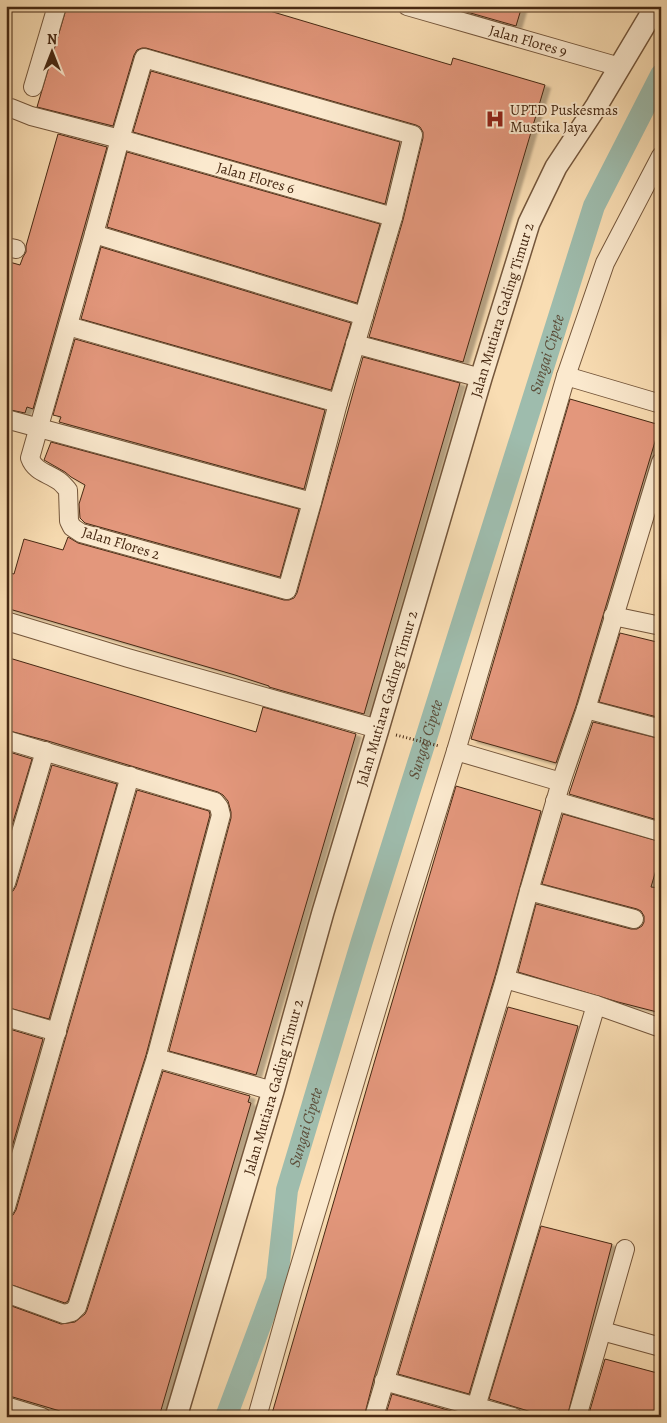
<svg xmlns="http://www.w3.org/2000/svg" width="667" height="1423" viewBox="0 0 667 1423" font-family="Alegreya,serif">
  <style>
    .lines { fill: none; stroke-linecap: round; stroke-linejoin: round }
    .canal { stroke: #9ebcad; stroke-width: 22 }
    .building { fill: #e3977c; stroke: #472913; filter: url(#shadow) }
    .minor-casing { stroke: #74563b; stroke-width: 20 }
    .tertiary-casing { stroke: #74563b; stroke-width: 24 }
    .path { stroke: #472913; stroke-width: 3; stroke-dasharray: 1 2.5; stroke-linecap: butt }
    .minor { stroke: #fbe9ce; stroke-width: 18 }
    .tertiary { stroke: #fbe9ce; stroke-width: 21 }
    .labels { text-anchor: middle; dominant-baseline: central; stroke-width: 4; stroke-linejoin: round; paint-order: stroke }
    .street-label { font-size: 15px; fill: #472913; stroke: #fbe9ce }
    .poi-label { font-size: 15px; fill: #472913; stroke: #fbe9ce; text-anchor: start }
    .water-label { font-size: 16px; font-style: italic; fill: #5d4e3a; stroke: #fbe9ce }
  </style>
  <defs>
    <filter id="shadow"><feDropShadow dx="5.5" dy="3" stdDeviation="1" flood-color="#0004"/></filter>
  </defs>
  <rect width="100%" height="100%" fill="#f9ddb3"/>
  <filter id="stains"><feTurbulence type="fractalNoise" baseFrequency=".004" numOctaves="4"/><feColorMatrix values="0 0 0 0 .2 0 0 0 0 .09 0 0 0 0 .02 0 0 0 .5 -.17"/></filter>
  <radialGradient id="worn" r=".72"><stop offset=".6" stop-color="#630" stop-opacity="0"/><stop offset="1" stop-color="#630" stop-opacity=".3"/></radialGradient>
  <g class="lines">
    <path class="canal" id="s1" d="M226,1417L277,1280L287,1190L362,941L594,206L661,75"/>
  </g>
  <path class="building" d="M67,6H253L451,65L453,58L545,85L463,362L369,337L403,220L423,138V132L420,127L416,125L146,48H142L137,50L134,55L113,126L37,107Z
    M446,6H522L516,26Z
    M151,71L400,142L385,204L133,132Z
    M58,134L107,147L33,409L27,407L25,413L6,409V261L20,265L23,257L26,252V246Z
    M127,152L380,224L357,303L107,227Z
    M101,247L351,323L331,390L81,319Z
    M75,339L325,410L304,489L59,422L61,417L53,415Z
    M363,357L460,383L364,714L269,687V686L235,675L6,608V572L14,574L24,539L63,550L68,537L78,543L284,600H289L294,598L297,593Z
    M570,399L660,425L576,706L556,763L471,739Z
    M51,442L299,509L280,577L85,523L80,518L79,504L85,485L71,477L65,472L44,460Z
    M620,633L661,643V718L599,702Z
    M6,657L256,732L263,707L356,734L256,1075L169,1051L231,818V812L228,801L223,795L218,792L48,741L6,730Z
    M593,722L661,739V821L569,794Z
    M6,751L32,759L6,845Z
    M52,765L117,784L49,1019L6,1007V893L13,891L16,886Z
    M456,786L541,811L495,976L374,1378L364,1417H271L375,1060Z
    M137,790L209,811L210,815L146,1055L68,1301L65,1303L6,1283V1217L13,1215L16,1210Z
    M563,814L661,842V853L651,887L661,888V1013L618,1002L518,972L536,904L631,929H637L642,926L644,922V916L641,911L637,909L542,884Z
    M508,1007L578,1026L469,1394L398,1374Z
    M6,1028L43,1039L6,1168Z
    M163,1071L250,1096L248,1102L251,1103L159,1417H58L60,1411L6,1395V1304L61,1324L75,1322L85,1314L87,1310Z
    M541,1226L612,1244L567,1417H548L489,1399Z
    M605,1359L661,1374V1417H588Z
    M392,1394L472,1417H385Z"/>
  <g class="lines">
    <g class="minor-casing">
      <g id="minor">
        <path id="s2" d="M407,6L620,67"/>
        <path d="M144,58L413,135L393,217L338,403L312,502L287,590L81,533L72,527L69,521L68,490C65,487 62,483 59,481C48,473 35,472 30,458L94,234L120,139Z"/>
        <path d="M33,87L57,6"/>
        <path id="s3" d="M6,110L11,108L31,116L120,139L393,217"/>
        <path d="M94,234L364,316"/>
        <path d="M6,247L16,249"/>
        <path d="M68,326L338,403"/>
        <path d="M355,344L481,378"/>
        <path d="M566,376L661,404"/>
        <path d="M6,419L312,502"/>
        <path d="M613,616L661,626"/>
        <path d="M6,621L128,658L378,729"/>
        <path d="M586,709L661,729"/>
        <path d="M6,740L215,802L219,807L221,815L156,1058L77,1307L72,1312L64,1314L6,1293"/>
        <path d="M561,782L586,709L661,462"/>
        <path d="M555,801L661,832"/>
        <path d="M6,883L45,751"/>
        <path d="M529,891L634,919"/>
        <path d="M505,979L596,1005L661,1028"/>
        <path d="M6,1017L57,1032"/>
        <path d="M156,1058L273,1091"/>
        <path d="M6,1207L130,776"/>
        <path d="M602,1331L661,1347"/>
        <path d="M384,1381L513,1417"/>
        <path d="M6,1406L42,1417"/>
        <path d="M476,1407L596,1005"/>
        <path d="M257,1417L293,1289L401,928L456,751L566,376L605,263L661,156"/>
        <path d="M374,1417L505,979L529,891L561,782L456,751"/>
        <path d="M577,1417L625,1249"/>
      </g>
    </g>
    <g class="tertiary-casing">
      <g id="tertiary">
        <path id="s4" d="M176,1417L273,1091L323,912L378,729L481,378L529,223L556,167L597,105L656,6"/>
      </g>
    </g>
    <path class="path" d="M396,735L439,746"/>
    <use href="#minor" class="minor"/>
    <use href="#tertiary" class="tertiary"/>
  </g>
  <defs>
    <g id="hospital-bare" transform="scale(1.5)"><path d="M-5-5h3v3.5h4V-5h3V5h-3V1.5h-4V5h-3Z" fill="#8f2418" stroke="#fbe9ce" stroke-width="2.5" paint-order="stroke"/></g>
  </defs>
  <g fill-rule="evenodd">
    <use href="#hospital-bare" x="495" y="119"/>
  </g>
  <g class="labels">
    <g class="street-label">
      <text stroke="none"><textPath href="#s2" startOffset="126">Jalan Flores 9</textPath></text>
      <text stroke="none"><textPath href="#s3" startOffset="260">Jalan Flores 6</textPath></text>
      <text stroke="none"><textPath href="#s4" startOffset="1154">Jalan Mutiara Gading Timur 2</textPath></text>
      <text transform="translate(121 543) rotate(17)">Jalan Flores 2</text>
      <text stroke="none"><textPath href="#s4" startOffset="749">Jalan Mutiara Gading Timur 2</textPath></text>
      <text stroke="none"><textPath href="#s4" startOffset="344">Jalan Mutiara Gading Timur 2</textPath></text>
    </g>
    <g class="poi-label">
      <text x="510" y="110">UPTD Puskesmas<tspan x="510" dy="17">Mustika Jaya</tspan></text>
    </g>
    <g class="water-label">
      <text stroke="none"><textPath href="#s1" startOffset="1112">Sungai Cipete</textPath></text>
      <text stroke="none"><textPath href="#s1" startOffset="708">Sungai Cipete</textPath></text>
      <text stroke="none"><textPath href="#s1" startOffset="302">Sungai Cipete</textPath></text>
    </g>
  </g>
  <rect width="667" height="1423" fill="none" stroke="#f9ddb3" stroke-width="25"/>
  <rect x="8" y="8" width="652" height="1408" fill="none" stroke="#472913" stroke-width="2.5"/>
  <rect x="12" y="12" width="642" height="1398" fill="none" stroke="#472913"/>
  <g transform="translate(52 52)" stroke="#fbe9ce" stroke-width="4" paint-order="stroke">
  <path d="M0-4L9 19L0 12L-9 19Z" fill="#472913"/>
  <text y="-8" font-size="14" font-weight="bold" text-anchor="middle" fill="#472913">N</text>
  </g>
  <rect width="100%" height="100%" filter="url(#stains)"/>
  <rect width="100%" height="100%" fill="url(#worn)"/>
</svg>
